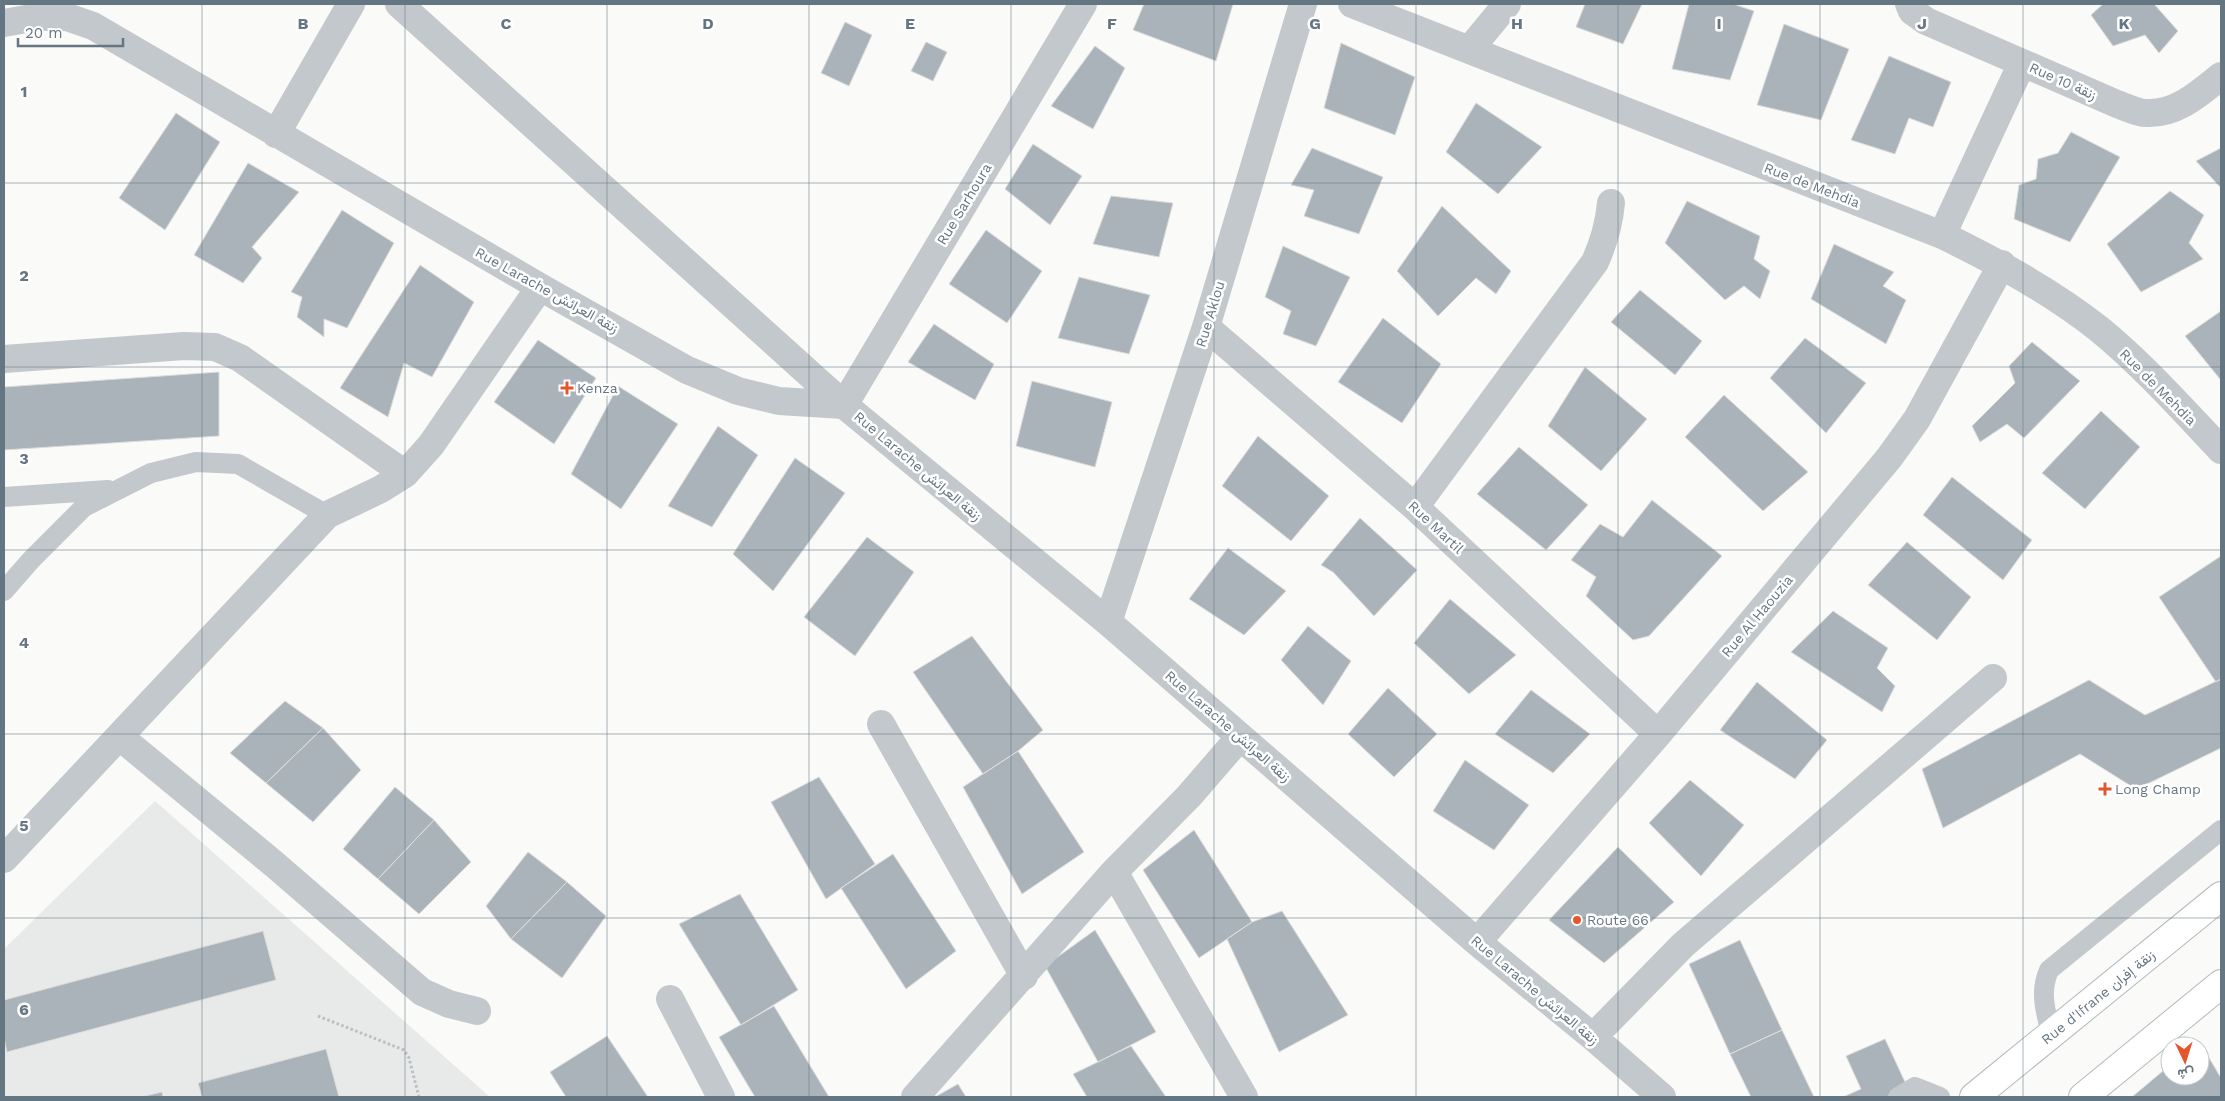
<svg xmlns="http://www.w3.org/2000/svg" width="2225" height="1101" viewBox="0 0 2225 1101" font-family="'Work Sans',Vazirmatn,sans-serif">
  <style>
    .built { fill: #e8e9e9 }
    .building { fill: #aab3b9; stroke: #dcdcda }
    .lines { fill: none; stroke-linecap: round; stroke-linejoin: round }
    .secondary-casing { stroke: #b3babf; stroke-width: 30 }
    .path { stroke: #bbbfc2; stroke-width: 3; stroke-dasharray: 2.5 2.5; stroke-linecap: butt }
    .lane { stroke: #c3c8cc; stroke-width: 20 }
    .street { stroke: #c3c8cc; stroke-width: 28 }
    .secondary { stroke: #fff; stroke-width: 28 }
    .grid { fill: none; stroke: #657683; stroke-width: 1; stroke-opacity: 0.55 }
    .poi-dot { fill: #e4572e; stroke: #fff; stroke-width: 2 }
    .labels { text-anchor: middle; dominant-baseline: central; stroke-width: 5; stroke-linejoin: round; paint-order: stroke }
    .street-label { font-size: 14px; fill: #657683; stroke: #fff }
    .poi-label { font-size: 14px; fill: #657683; stroke: #fff; text-anchor: start }
    .grid-label { font-size: 16px; text-anchor: middle; font-weight: bold; fill: #657683; stroke: #fff; stroke-width: 5; stroke-linejoin: round; paint-order: stroke }
  </style>
  <rect width="100%" height="100%" fill="#fafaf8"/>
  <path class="built" d="M155,801L490,1097H4V949Z"/>
  <path class="building" d="M1144,4H1233L1216,61L1133,30Z
    M1585,4H1642L1623,44L1576,27Z
    M1689,4H1733L1754,11L1730,80L1672,69Z
    M2103,4H2154L2178,31L2159,53L2145,35L2113,46L2091,15Z
    M845,22L872,35L849,86L821,73Z
    M1784,24L1849,49L1821,120L1757,105Z
    M926,42L947,52L933,81L911,71Z
    M1341,43L1415,77L1395,135L1324,108Z
    M1095,46L1125,68L1093,129L1051,106Z
    M1889,56L1951,82L1933,127L1909,118L1895,154L1851,140Z
    M1476,103L1542,147L1498,194L1446,152Z
    M176,113L220,142L165,230L119,198Z
    M2071,132L2120,157L2070,242L2014,219L2019,185L2036,179L2038,159L2058,153Z
    M1033,144L1082,176L1050,225L1005,189Z
    M1312,148L1383,177L1359,234L1304,216L1314,190L1291,185Z
    M2221,148V188L2196,161Z
    M248,163L299,192L252,247L262,258L243,283L194,255Z
    M2170,191L2204,215L2189,243L2203,259L2141,292L2107,244Z
    M1111,196L1173,203L1159,257L1093,244Z
    M1687,201L1760,236L1754,259L1770,271L1760,299L1744,286L1725,300L1665,243Z
    M1442,206L1511,271L1496,294L1476,278L1438,316L1397,271Z
    M342,210L394,243L347,328L324,319V337L297,317L302,297L291,292Z
    M986,230L1042,271L1007,323L949,284Z
    M1834,244L1894,272L1883,286L1906,300L1886,344L1811,299Z
    M1283,246L1350,277L1316,346L1283,334L1291,311L1265,297Z
    M420,265L474,302L432,377L404,363L388,417L340,388Z
    M1079,277L1150,295L1129,354L1058,338Z
    M1640,290L1702,341L1675,375L1611,322Z
    M2221,311V378L2220,379L2185,336Z
    M1383,318L1441,364L1402,423L1338,382Z
    M934,324L994,364L975,400L908,362Z
    M1805,338L1866,383L1826,433L1770,378Z
    M538,340L596,378L554,444L494,402Z
    M2032,342L2080,381L2024,438L2007,424L1980,442L1972,426L2015,383L2009,366Z
    M1585,367L1647,419L1601,471L1548,426Z
    M219,372V436L4,450V387Z
    M1032,381L1112,402L1095,467L1016,446Z
    M618,386L678,424L621,509L571,474Z
    M1724,395L1808,472L1763,511L1685,437Z
    M2101,411L2140,447L2085,509L2042,473Z
    M718,426L758,455L712,527L668,506Z
    M1258,436L1329,496L1291,541L1222,486Z
    M1519,447L1588,505L1546,550L1477,494Z
    M795,458L845,493L773,591L733,554Z
    M1952,477L2032,540L2003,580L1923,515Z
    M1652,500L1722,556L1649,636L1633,640L1586,596L1596,577L1571,560L1600,524L1623,537Z
    M1360,518L1417,570L1374,616L1333,572L1321,565Z
    M867,537L914,572L855,656L804,617Z
    M1907,542L1971,597L1937,640L1868,585Z
    M1228,548L1286,591L1244,635L1189,599Z
    M2221,556V679L2216,682L2159,597Z
    M1450,599L1516,655L1469,694L1414,643Z
    M1833,611L1888,648L1877,668L1895,686L1882,712L1791,652Z
    M1308,626L1351,661L1323,705L1281,660Z
    M972,636L1043,730L1018,751L983,774L913,672Z
    M2221,679V748L2145,785L2131,786L2080,754L1943,828L1922,769L2089,680L2145,715Z
    M1757,682L1827,740L1795,779L1720,730Z
    M1388,688L1437,734L1394,777L1348,734Z
    M1531,690L1590,734L1553,773L1495,734Z
    M285,701L323,728L266,783L230,753Z
    M323,728L361,770L313,822L266,783Z
    M1018,751L1084,852L1022,894L963,787Z
    M1465,760L1529,805L1494,850L1433,811Z
    M819,777L875,864L826,899L771,802Z
    M1690,780L1744,825L1701,876L1649,823Z
    M395,787L434,820L378,879L343,849Z
    M434,820L471,862L419,914L378,879Z
    M1194,830L1252,922L1199,958L1143,870Z
    M1618,847L1674,902L1604,963L1549,920Z
    M528,852L567,882L511,939L486,906Z
    M893,854L956,951L906,989L841,888Z
    M567,882L606,916L562,978L511,939Z
    M740,894L798,990L741,1025L679,924Z
    M1282,911L1348,1015L1279,1052L1227,939L1252,922Z
    M1095,930L1156,1032L1098,1062L1045,966Z
    M263,931L276,980L7,1052L4,1038V1000Z
    M1740,940L1782,1030L1730,1054L1689,964Z
    M774,1006L829,1097H755L719,1037Z
    M1782,1030L1814,1097H1751L1730,1054Z
    M607,1036L648,1097H566L550,1072Z
    M1885,1039L1912,1097H1843L1861,1089L1846,1056Z
    M2199,1041L2221,1078V1097H2132L2170,1065V1076H2200V1046H2193Z
    M1131,1046L1166,1097H1087L1073,1074Z
    M326,1049L339,1097H202L198,1083Z
    M958,1084L966,1097H935Z
    M162,1092L163,1097H141Z"/>
  <g class="lines">
    <g class="secondary-casing">
      <path id="secondary" d="M1974,1097L2221,896
        M2083,1097L2221,984"/>
    </g>
    <path class="path" d="M318,1016L404,1050L409,1058L419,1097"/>
    <path class="lane" d="M4,497L108,490
      M4,591L31,560L84,507L151,473L196,462L238,464L327,515
      M2051,1035C2046,1011 2039,993 2049,970L2221,830
      M1898,1097L1915,1087L1940,1097"/>
    <path class="street" d="M399,4L844,405L1083,4
      M1352,4L1942,235C1998,262 2051,291 2099,329C2142,364 2183,410 2221,450
      M1909,4L1912,11L1926,21L2117,104C2126,107 2137,113 2146,113C2176,115 2200,93 2221,76
      M4,23L37,17H67L93,26L540,287L687,370L738,391L779,401L844,405L1108,622L1477,942L1593,1037L1662,1097
      M1470,49L1507,4
      M276,134L351,4
      M1942,235L2022,63
      M1206,327L1415,507L1658,734
      M4,359L184,346L215,347L240,358L405,474
      M1415,507L1595,262C1604,242 1609,225 1611,203
      M1108,622L1206,327L1303,4
      M881,724L1024,976
      M120,737L274,864L422,992L449,1004L477,1011
      M4,859L327,515L381,489L405,474L431,445L540,287
      M1114,872L1244,1097
      M1477,942L1658,734L1889,458L1917,419L2002,264
      M670,999L721,1097
      M1593,1037L1683,945L1993,678
      M915,1097L1114,872L1189,796L1240,737"/>
    <use href="#secondary" class="secondary"/>
  </g>
  <path class="grid" d="M202,4V1097M405,4V1097M607,4V1097M809,4V1097M1011,4V1097M1214,4V1097M1416,4V1097M1618,4V1097M1820,4V1097M2023,4V1097M4,183H2221M4,367H2221M4,550H2221M4,734H2221M4,918H2221"/>
  <g class="poi-dot">
    <path d="M564.5 380.5h5v5h5v5h-5v5h-5v-5h-5v-5h5z"/>
    <path d="M2102.5 781.5h5v5h5v5h-5v5h-5v-5h-5v-5h5z"/>
    <circle cx="1577" cy="920" r="5"/>
  </g>
  <g class="labels">
    <g class="street-label">
      <text transform="translate(2063 81) rotate(24)">Rue 10 زنقة</text>
      <text transform="translate(1812 185) rotate(21)">Rue de Mehdia</text>
      <text transform="translate(964 204) rotate(-59)">Rue Sarhoura</text>
      <text transform="translate(547 290) rotate(29)">Rue Larache زنقة العرائش</text>
      <text transform="translate(1210 314) rotate(-73)">Rue Aklou</text>
      <text transform="translate(2158 387) rotate(45)">Rue de Mehdia</text>
      <text transform="translate(918 466) rotate(40)">Rue Larache زنقة العرائش</text>
      <text transform="translate(1436 527) rotate(43)">Rue Martil</text>
      <text transform="translate(1757 616) rotate(-50)">Rue Al Haouzia</text>
      <text transform="translate(1228 726) rotate(41)">Rue Larache زنقة العرائش</text>
      <text transform="translate(1535 990) rotate(40)">Rue Larache زنقة العرائش</text>
      <text transform="translate(2098 997) rotate(-39)">Rue d'Ifrane زنقة إفران</text>
    </g>
    <g class="poi-label">
      <text x="577" y="388">Kenza</text>
      <text x="2115" y="789">Long Champ</text>
      <text x="1587" y="920">Route 66</text>
    </g>
  </g>
  <g class="grid-label">
    <text x="303" y="29">B</text>
    <text x="506" y="29">C</text>
    <text x="708" y="29">D</text>
    <text x="910" y="29">E</text>
    <text x="1112" y="29">F</text>
    <text x="1315" y="29">G</text>
    <text x="1517" y="29">H</text>
    <text x="1719" y="29">I</text>
    <text x="1922" y="29">J</text>
    <text x="2124" y="29">K</text>
    <text x="24" y="97">1</text>
    <text x="24" y="281">2</text>
    <text x="24" y="464">3</text>
    <text x="24" y="648">4</text>
    <text x="24" y="831">5</text>
    <text x="24" y="1015">6</text>
  </g>
  <rect width="2225" height="1101" fill="none" stroke="#657683" stroke-width="10"/>
  <g transform="translate(2185 1061) rotate(176)"><circle r="24" fill="#ffffff" stroke="#c1c8cd"/>
  <path d="M0-4L9 19L0 12L-9 19Z" fill="#e4572e"/>
  <text y="-8" font-size="14" font-weight="bold" text-anchor="middle" fill="#657683">ش</text>
  </g>
  <path d="M18 38v8h105v-8" fill="none" stroke="#657683" stroke-width="2.5"/>
  <text x="25" y="38" font-size="15" fill="#657683" stroke="#ffffff" stroke-width="4" paint-order="stroke">20 m</text>
</svg>
